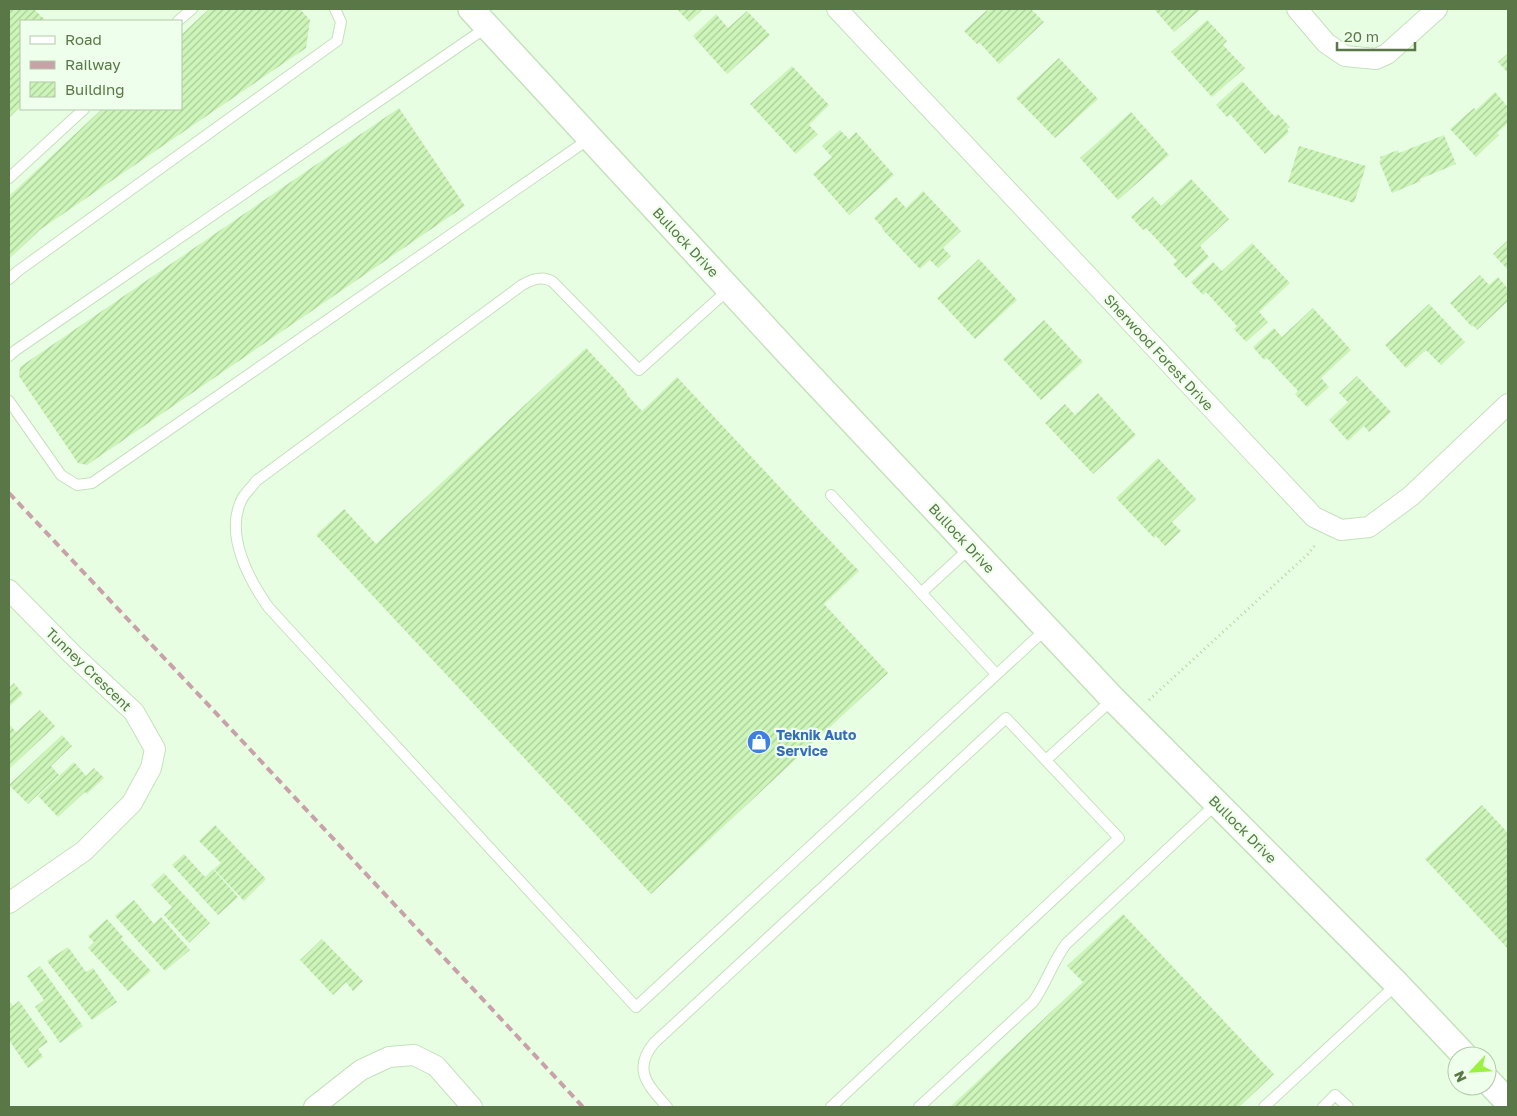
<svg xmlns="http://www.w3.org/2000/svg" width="1517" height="1116" viewBox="0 0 1517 1116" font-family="'Golos Text',sans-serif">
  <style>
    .building { fill: url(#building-hatch) }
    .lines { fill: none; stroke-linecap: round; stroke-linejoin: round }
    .service-casing { stroke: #c5e1bb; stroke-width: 12 }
    .minor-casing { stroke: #c5e1bb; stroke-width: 22 }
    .tertiary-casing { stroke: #c5e1bb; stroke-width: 28 }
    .path { stroke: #b1da9c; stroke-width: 3; stroke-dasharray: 1 4; stroke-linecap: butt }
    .service { stroke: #fff; stroke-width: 10 }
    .minor { stroke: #fff; stroke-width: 20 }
    .tertiary { stroke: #fff; stroke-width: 25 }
    .rail { stroke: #c8a1a9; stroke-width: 4; stroke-dasharray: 8 5; stroke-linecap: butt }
    .labels { text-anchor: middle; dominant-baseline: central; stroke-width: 4.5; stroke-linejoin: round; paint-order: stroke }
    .street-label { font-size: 14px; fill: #5a7847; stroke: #eeffeb }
    .shop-label { font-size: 14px; font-weight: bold; fill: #366cbe; stroke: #eeffeb; text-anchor: start }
  </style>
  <defs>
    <pattern id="building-hatch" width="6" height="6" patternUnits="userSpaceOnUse" patternTransform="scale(1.25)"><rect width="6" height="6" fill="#cdf5b9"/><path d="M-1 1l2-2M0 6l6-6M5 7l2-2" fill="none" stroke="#a9cb98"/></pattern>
  </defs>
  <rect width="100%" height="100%" fill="#e7fee3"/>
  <path class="building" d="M9,9H34L46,21H21V106L9,118Z
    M209,9H300L310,20L306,48L41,229L9,259V196L102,109H181V35Z
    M677,9H703L689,22Z
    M991,9H1031L1044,22L999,64L979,42L977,44L964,31L987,10L988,11Z
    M1154,9H1201L1174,32Z
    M747,11L770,35L727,74L693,36L716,14L728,28Z
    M1207,20L1227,41L1223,45L1245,68L1212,97L1171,52Z
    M1508,53V73L1498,62Z
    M1059,58L1098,99L1055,138L1016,98Z
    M792,66L829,105L809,125L818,134L796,154L750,104Z
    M1242,81L1275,117L1278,114L1290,127L1287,129L1289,132L1265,154L1230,114L1227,117L1216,105Z
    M1495,92L1508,107V123L1497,133L1499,135L1476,157L1450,129L1474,108L1476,110Z
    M399,108L465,206L87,465L78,463L19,376L20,367Z
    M1131,112L1169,155L1118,200L1080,158Z
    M840,130L849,139L856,132L894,175L849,215L813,174L832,157L822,146Z
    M1444,135L1456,164L1420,179L1421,181L1392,193L1379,161L1381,160L1380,157L1398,150L1399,153Z
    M1299,146L1366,166L1354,203L1288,182Z
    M1191,179L1229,219L1200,246L1209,257L1186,278L1173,264L1177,261L1146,228L1143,230L1131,217L1153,197L1161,206Z
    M923,191L961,231L943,248L951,256L938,268L930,260L920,269L882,229L883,228L874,218L896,197L906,208Z
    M1508,240V270L1493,254Z
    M1252,243L1290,283L1259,312L1268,322L1246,342L1234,329L1237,326L1206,292L1203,295L1191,282L1213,262L1222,271Z
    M979,259L1017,300L975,339L937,298Z
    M1480,275L1489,285L1498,277L1508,289V301L1477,330L1473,325L1472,327L1450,303Z
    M1429,304L1465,342L1441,365L1426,350L1406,368L1385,345Z
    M1313,308L1351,350L1321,378L1329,387L1307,407L1295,394L1298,391L1267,358L1264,360L1253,347L1274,328L1282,337Z
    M1044,320L1083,362L1041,400L1003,359Z
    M586,348L626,391L627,395L642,411L677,377L816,526L859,571L824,604L888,673L651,894L316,535L344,509L376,544Z
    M1357,376L1391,412L1369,432L1364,426L1348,441L1329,420L1348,402L1339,393Z
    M1098,393L1136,435L1093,474L1045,423L1065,404L1075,415Z
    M1158,458L1196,499L1172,522L1181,531L1165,546L1156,536L1154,538L1116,498Z
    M14,683L23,694L9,707V688Z
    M40,710L55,726L9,769V724L16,732Z
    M62,735L72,746L51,766L59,775L28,804L9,785Z
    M74,762L86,776L94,768L104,778L87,794L85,792L58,817L38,796Z
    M1482,805L1508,833V949L1425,859Z
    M215,825L266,879L244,901L214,869L221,863L199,841Z
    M184,854L205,877L213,869L238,897L218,915L172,865Z
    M164,873L210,923L189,943L164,915L172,907L151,885Z
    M134,900L154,924L161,917L190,950L165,971L115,916Z
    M1123,914L1274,1074L1239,1107H950L1083,982L1067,966Z
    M107,919L123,937L121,939L151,971L128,991L88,948L94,942L88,936Z
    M322,939L363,981L353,991L346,982L333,995L300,960Z
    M68,947L86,972L93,968L117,1002L92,1020L47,961Z
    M40,966L83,1026L60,1043L35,1007L44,1000L27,976Z
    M9,1001L13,1006L19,1001L48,1042L38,1049L43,1057L28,1068L9,1040Z"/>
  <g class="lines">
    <g class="service-casing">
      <path id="service" d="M178,21L192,9
        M9,178L84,109
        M9,279L18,271L337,41L341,22L335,9
        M729,289L639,370L553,282C543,275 532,279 522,285L256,481C252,487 245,493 242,499C224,534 249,580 269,608L636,1007L1046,629
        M9,356L16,350L487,27
        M9,401L61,475L77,485L92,483L589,139
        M831,495L996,674
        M921,593L970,548
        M1046,760L1113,699
        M667,1107C648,1085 632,1070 654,1043L1006,718L1119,838L831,1107
        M919,1107L1033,1002C1046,984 1052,963 1066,944L1217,803
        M1264,1107L1397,984
        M1323,1107L1335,1095L1348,1107"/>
    </g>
    <g class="minor-casing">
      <path id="minor" d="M837,9L1314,517L1341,530L1369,527L1411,496L1508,404
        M1297,9L1326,43L1345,56L1376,59L1387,54L1437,9
        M9,590L72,654L134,712L155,749L151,768L132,803L84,851L9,903
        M314,1107L361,1070L389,1057L414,1055L436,1066L472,1107"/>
    </g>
    <g class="tertiary-casing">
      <path id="tertiary" d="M471,9L791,356L1113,699L1397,984L1465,1056
        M1487,1080L1508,1102"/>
    </g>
    <path class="path" d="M1149,700L1308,554L1316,544"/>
    <use href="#service" class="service"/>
    <use href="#minor" class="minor"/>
    <use href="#tertiary" class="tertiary"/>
    <path class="rail" d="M9,493L245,744L583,1107"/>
  </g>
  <defs>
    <g id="shop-disc" transform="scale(1.25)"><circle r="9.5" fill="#3f7fe0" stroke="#eeffeb"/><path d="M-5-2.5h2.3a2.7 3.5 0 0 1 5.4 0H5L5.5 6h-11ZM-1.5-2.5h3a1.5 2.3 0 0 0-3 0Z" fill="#fff"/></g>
  </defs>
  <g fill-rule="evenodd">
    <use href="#shop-disc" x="759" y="742"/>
  </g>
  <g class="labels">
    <g class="street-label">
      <text transform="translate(686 242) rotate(47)">Bullock Drive</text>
      <text transform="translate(1159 352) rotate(47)">Sherwood Forest Drive</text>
      <text transform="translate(962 538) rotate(47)">Bullock Drive</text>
      <text transform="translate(89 669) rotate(44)">Tunney Crescent</text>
      <text transform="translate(1243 829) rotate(45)">Bullock Drive</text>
    </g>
    <g class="shop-label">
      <text x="776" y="734">Teknik Auto<tspan x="776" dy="16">Service</tspan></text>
    </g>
  </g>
  <rect width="1517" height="1116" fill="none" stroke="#5a7847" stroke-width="20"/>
  <rect x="20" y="20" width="162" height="90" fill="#eeffeb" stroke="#b3c9a9"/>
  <rect x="30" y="36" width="25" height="8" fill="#ffffff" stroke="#b3c9a9"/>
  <text x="65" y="45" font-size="15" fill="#5a7847">Road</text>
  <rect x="30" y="61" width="25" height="8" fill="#c8a1a9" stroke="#b3c9a9"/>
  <text x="65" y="70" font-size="15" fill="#5a7847">Railway</text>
  <rect x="30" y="82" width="25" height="15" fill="url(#building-hatch)" stroke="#b3c9a9"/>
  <text x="65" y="95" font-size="15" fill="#5a7847">Building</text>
  <g transform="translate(1472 1071) rotate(245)"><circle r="24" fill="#eeffeb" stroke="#b3c9a9"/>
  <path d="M0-4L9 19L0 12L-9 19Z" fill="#9af13f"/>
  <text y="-8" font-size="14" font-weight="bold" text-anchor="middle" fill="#5a7847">N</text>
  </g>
  <path d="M1337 42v8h78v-8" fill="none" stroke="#5a7847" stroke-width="2.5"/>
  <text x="1344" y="42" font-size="15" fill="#5a7847" stroke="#eeffeb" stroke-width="4" paint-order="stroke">20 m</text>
</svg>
